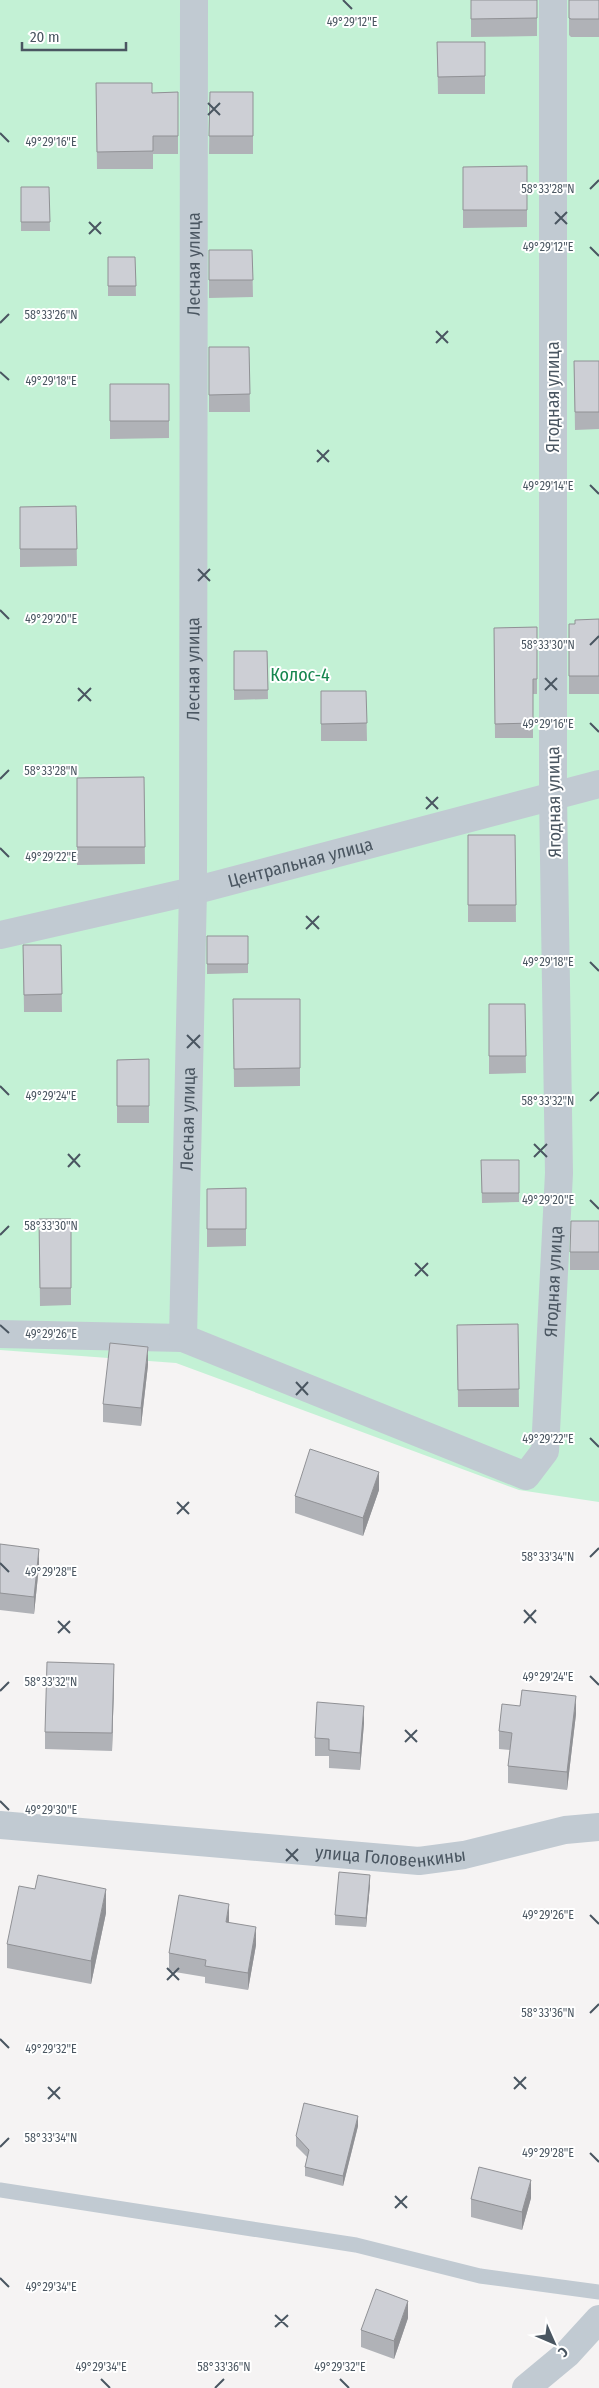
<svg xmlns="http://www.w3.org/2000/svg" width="599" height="2388" viewBox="0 0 599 2388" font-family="'Fira Sans Condensed',sans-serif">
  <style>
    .green { fill: #c3f1d5 }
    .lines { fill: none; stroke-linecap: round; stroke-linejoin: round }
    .lane { stroke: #c1cad2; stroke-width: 15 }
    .street { stroke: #c1cad2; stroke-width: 28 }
    .wall { fill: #b0b2b7 }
    .shaded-wall { fill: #909195 }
    .building { fill: #cdcfd5; stroke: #909195 }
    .ticks { fill: none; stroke: #4a5661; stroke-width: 2 }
    .labels { text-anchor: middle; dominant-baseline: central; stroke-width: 4; stroke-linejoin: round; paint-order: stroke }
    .street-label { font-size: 18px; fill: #4a5661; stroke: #fff }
    .park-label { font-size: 18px; fill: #17864f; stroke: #fff }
    .ticks-label { font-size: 12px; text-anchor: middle; fill: #4a5661; stroke: #fff; stroke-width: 4; stroke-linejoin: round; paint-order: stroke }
  </style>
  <rect width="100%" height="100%" fill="#f5f3f3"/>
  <path class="green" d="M0,0H599V1502L519,1490L176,1363L0,1350Z"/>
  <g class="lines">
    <path class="lane" d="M0,2190L356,2245L480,2276L599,2292"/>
    <g class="street">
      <path id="s1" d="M0,935L193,891L599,784"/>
      <path id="s2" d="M0,1334L183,1338L526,1476L545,1451L559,1173L553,796V0"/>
      <path id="s3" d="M183,1338L193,891L194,0"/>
      <path id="s4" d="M0,1825L419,1861L464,1855L565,1830L599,1827"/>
      <path d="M526,2388L567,2354L599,2319"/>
    </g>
  </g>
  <path class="wall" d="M471,0H537V36L471,37Z
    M569,0H599V37H571L569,35Z
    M437,42H485V94H438Z
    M96,83L152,93L178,92V154H153V169H97Z
    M210,92H253V154H209Z
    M527,166V227L463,228V167Z
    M21,187H49L50,231H21Z
    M209,250H252L253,297L209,298Z
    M108,257H135L136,296H108Z
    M209,347H249L250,412H209Z
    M574,361H599V429L575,430Z
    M110,384H169V438L110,439Z
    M76,506L77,566L20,567V507Z
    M599,619V694H569V624H575Z
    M537,627V694H533V738H495L494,628Z
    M234,651H267L268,699L234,700Z
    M321,691H366L367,741H321Z
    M144,777L145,864L77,865V778Z
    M468,835H515L516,922H468Z
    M207,936H248V973L207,974Z
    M23,945H61L62,1012H24Z
    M233,999H300V1086L234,1087Z
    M489,1004H525L526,1073L489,1074Z
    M149,1059V1123H117V1060Z
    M481,1160H519V1202L482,1203Z
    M246,1188V1246L207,1247V1189Z
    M39,1219H71V1305L40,1306Z
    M599,1221V1270H570V1252Z
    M518,1324L519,1407H458L457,1325Z
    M148,1365L141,1426L103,1422V1404Z
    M379,1490L363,1536L295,1513V1496Z
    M0,1544L39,1566L34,1614L0,1610Z
    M114,1682L112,1751L45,1749V1732Z
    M576,1714L567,1790L508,1783V1766L510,1750L499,1749V1731Z
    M364,1723L360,1770L329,1768V1756H315V1738Z
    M370,1885L366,1927L335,1925V1915Z
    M106,1913L91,1984L7,1968V1944Z
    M229,1923L256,1945L248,1990L205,1983V1977L169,1971V1953Z
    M358,2126L343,2186L305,2176V2167L307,2157L296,2146V2136Z
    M531,2198L522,2230L471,2217V2199Z
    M408,2318L394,2359L361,2347V2330Z"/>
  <path class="shaded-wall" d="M148,1347V1365L141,1426V1408Z
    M379,1472V1490L363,1536V1518Z
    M39,1549V1566L34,1614V1597Z
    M114,1664V1682L112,1751V1733Z
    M576,1696V1714L567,1790V1772Z
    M364,1706V1723L360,1770V1753Z
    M370,1875V1885L366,1927V1918Z
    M106,1889V1913L91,1984V1961Z
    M229,1904V1921L226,1940V1922Z
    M256,1927V1945L248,1990V1973Z
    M358,2116V2126L343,2186V2176Z
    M531,2180V2198L522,2230V2212Z
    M408,2301V2318L394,2359V2341Z"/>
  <path class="building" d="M471,0H537V18L471,19Z
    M569,0H599V19H571L569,18Z
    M437,42H485V76L438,77Z
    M96,83H152V93L178,92V136H153V151L97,152Z
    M210,92H253V136H209Z
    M527,166V210H463V167Z
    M21,187H49L50,222H21Z
    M209,250H252L253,280H209Z
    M108,257H135L136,286H108Z
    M209,347H249L250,394L209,395Z
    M574,361H599V412H575Z
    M110,384H169V421H110Z
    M76,506L77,549H20V507Z
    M599,619V676H569V624H575V620Z
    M537,627V679H533V723L495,724L494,628Z
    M234,651H267L268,690H234Z
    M321,691H366L367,723L321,724Z
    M144,777L145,847H77V778Z
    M468,835H515L516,905H468Z
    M207,936H248V964H207Z
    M23,945H61L62,994L24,995Z
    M233,999H300V1068L234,1069Z
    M489,1004H525L526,1056H489Z
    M149,1059V1106H117V1060Z
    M481,1160H519V1193H482Z
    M246,1188V1229H207V1189Z
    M39,1219H71V1288H40Z
    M571,1221H599V1252H570Z
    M518,1324L519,1389L458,1390L457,1325Z
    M110,1343L148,1347L141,1408L103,1404Z
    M310,1449L379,1472L363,1518L295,1496Z
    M0,1544L39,1549L34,1597L0,1593Z
    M47,1662L114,1664L112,1733L45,1732Z
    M522,1690L576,1696L567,1772L508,1766L512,1733L499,1731L502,1704L520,1706Z
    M317,1702L364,1706L360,1753L329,1750V1739L315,1738Z
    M339,1872L370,1875L366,1918L335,1915Z
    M38,1875L106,1889L91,1961L7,1944L19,1886L35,1889Z
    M179,1895L229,1904L226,1922L256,1927L248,1973L205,1966L206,1960L169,1953Z
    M304,2103L358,2116L343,2176L305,2167L309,2150L296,2136Z
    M479,2167L531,2180L522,2212L471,2199Z
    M376,2289L408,2301L394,2341L361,2330Z"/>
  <path class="ticks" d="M343,0L352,9M208,103L220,115M208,115L220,103M0,133L9,142M590,189L599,180M555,212L567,224M89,222L101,234M555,224L567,212M89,234L101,222M590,247L599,256M0,323L9,314M436,331L448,343M436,343L448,331M0,372L9,380M317,450L329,462M317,462L329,450M590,485L599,494M198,569L210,581M198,581L210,569M0,610L9,619M590,645L599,636M545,678L557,690M78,688L91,701M545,690L557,678M78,701L91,688M590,723L599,732M0,779L9,770M426,797L438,809M426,809L438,797M0,848L9,857M306,916L319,929M306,929L319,916M590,962L599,971M187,1035L200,1048M187,1048L200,1035M0,1086L9,1095M590,1101L599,1092M534,1144L547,1157M68,1154L80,1167M534,1157L547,1144M68,1167L80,1154M590,1200L599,1209M0,1235L9,1226M415,1263L428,1276M415,1276L428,1263M0,1325L9,1333M296,1382L308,1395M296,1395L308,1382M590,1438L599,1447M177,1502L189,1514M177,1514L189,1502M590,1557L599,1548M0,1563L9,1572M524,1610L536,1623M58,1621L70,1633M524,1623L536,1610M58,1633L70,1621M590,1676L599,1685M0,1691L9,1682M405,1730L417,1742M405,1742L417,1730M0,1801L9,1810M286,1849L298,1861M286,1861L298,1849M590,1915L599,1924M167,1968L179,1980M167,1980L179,1968M590,2013L599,2004M0,2039L9,2048M514,2077L526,2089M48,2087L60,2099M514,2089L526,2077M48,2099L60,2087M0,2147L9,2138M590,2153L599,2162M395,2196L407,2208M395,2208L407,2196M0,2278L9,2287M275,2315L288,2327M275,2327L288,2315M101,2379L110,2388M340,2379L349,2388M215,2388L224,2379"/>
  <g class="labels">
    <g class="street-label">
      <text stroke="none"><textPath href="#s3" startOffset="1074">Лесная улица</textPath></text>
      <text transform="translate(553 397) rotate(-90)">Ягодная улица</text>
      <text stroke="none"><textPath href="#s3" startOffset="669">Лесная улица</textPath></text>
      <text transform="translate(554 802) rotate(-91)">Ягодная улица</text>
      <text stroke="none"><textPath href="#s1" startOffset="309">Центральная улица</textPath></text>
      <text stroke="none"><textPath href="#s3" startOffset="219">Лесная улица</textPath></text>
      <text stroke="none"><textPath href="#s2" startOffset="754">Ягодная улица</textPath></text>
      <text stroke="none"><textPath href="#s4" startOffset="392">улица Головенкины</textPath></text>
    </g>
    <g class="park-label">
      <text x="300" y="675">Колос-4</text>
    </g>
  </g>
  <g class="ticks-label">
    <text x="352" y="26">49°29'12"E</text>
    <text x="51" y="146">49°29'16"E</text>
    <text x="548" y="193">58°33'28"N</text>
    <text x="548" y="251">49°29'12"E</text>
    <text x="51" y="319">58°33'26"N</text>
    <text x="51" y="385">49°29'18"E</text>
    <text x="548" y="490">49°29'14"E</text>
    <text x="51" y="623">49°29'20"E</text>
    <text x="548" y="649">58°33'30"N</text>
    <text x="548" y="728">49°29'16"E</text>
    <text x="51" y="775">58°33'28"N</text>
    <text x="51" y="861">49°29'22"E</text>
    <text x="548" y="966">49°29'18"E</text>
    <text x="51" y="1100">49°29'24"E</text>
    <text x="548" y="1105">58°33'32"N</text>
    <text x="548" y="1204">49°29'20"E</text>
    <text x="51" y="1230">58°33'30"N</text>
    <text x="51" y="1338">49°29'26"E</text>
    <text x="548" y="1443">49°29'22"E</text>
    <text x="548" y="1561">58°33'34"N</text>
    <text x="51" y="1576">49°29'28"E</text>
    <text x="548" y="1681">49°29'24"E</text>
    <text x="51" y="1686">58°33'32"N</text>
    <text x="51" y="1814">49°29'30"E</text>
    <text x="548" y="1919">49°29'26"E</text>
    <text x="548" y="2017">58°33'36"N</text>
    <text x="51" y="2053">49°29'32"E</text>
    <text x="51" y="2142">58°33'34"N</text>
    <text x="548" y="2157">49°29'28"E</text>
    <text x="51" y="2291">49°29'34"E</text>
    <text x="101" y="2371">49°29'34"E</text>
    <text x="224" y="2371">58°33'36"N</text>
    <text x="340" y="2371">49°29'32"E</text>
  </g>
  <g transform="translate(554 2343) rotate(135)" stroke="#ffffff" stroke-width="4" paint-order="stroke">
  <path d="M0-4L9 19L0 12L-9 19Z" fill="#4a5661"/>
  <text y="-8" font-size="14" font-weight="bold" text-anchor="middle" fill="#4a5661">С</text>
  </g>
  <path d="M22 42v8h104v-8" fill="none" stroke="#4a5661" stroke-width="2.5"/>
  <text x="30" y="42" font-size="15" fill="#4a5661" stroke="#ffffff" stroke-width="4" paint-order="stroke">20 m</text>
</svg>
